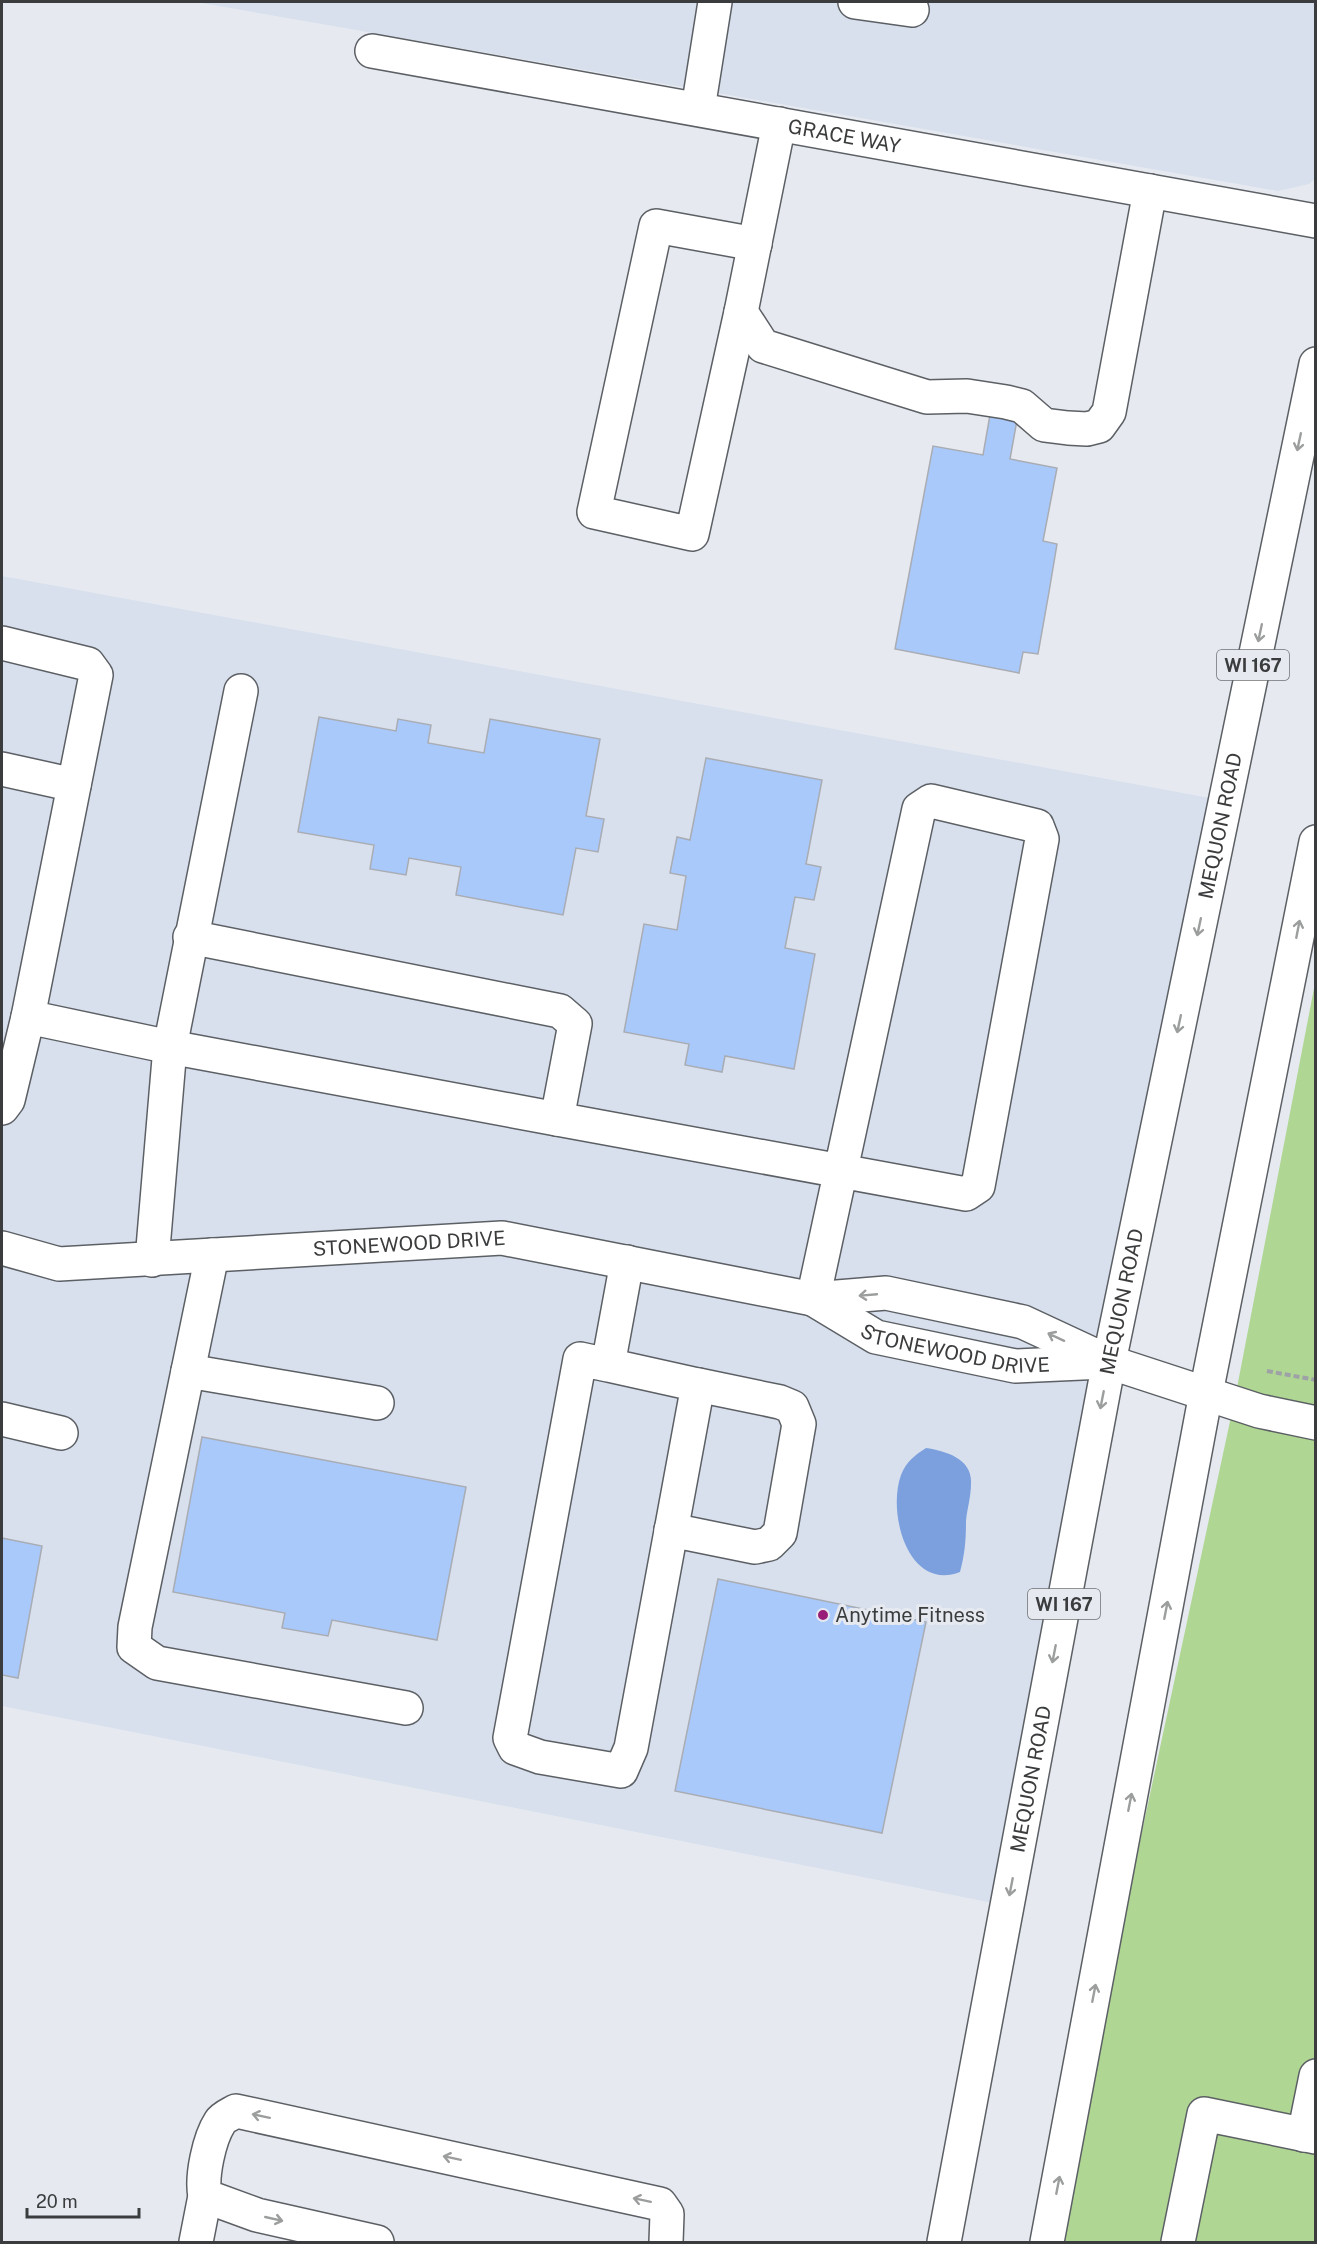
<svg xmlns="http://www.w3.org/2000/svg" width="1317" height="2244" viewBox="0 0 1317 2244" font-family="'Public Sans',sans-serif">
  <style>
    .built { fill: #d8e0ed }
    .green { fill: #afd693 }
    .water { fill: #7ca0de }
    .building { fill: #a9c9fb; stroke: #a9acb3; stroke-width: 1.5 }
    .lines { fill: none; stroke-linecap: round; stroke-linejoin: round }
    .minor-casing { stroke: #5c6065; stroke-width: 36 }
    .major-casing { stroke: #5c6065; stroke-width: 36 }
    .path { stroke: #9ea1a6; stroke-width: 4; stroke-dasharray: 6 3; stroke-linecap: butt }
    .minor { stroke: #fff; stroke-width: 33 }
    .major { stroke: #fff; stroke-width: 33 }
    .oneway { stroke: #9c9e9e }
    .poi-dot { fill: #991e77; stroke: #e6eaf0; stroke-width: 2 }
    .labels { text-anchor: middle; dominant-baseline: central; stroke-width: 6; stroke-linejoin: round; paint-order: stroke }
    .shield { fill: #e6eaf0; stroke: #6e7073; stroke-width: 1.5 }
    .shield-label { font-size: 18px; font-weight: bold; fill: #3a3c3e }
    .street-label { font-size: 20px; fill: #3a3c3e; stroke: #e6eaf0 }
    .poi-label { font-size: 20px; fill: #3a3c3e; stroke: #e6eaf0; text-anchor: start }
  </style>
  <rect width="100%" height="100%" fill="#e6eaf0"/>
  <path class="built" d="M196,2H1315V179L1309,184L1278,191Z
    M2,576L1210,798L993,1903L2,1706Z"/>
  <path class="green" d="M1315,983V2242H1054L1235,1398Z"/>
  <path class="water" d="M926,1448C946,1451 973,1459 971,1484C971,1497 967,1509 966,1521C966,1539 965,1554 960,1572C908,1592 887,1513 901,1475C906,1462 915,1455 926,1448Z"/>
  <path class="building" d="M990,415L1017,420L1010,459L1057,468L1043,541L1057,544L1049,592L1038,654L1023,652L1019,673L895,649L933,446L983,455Z
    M319,717L396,731L398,719L431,725L428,743L484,753L490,719L600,739L586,816L604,819L598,852L576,848L563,915L456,895L461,867L409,858L406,875L370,869L374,845L298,832Z
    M706,758L822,780L806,864L821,867L814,900L795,897L785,948L815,954L794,1069L725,1056L722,1072L685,1065L689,1044L624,1032L644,924L677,930L686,876L670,873L677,837L690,840Z
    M202,1437L466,1487L437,1640L332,1620L328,1636L282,1628L285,1613L173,1592Z
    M2,1538L42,1546L18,1678L2,1675Z
    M718,1579L926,1622L882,1833L675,1791Z"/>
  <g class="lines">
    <g class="minor-casing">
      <g id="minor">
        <path d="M855,2L912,10"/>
        <path id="s1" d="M372,51L1316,221"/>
        <path d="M698,109L715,2"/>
        <path d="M779,124L741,312L763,346L927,397L967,396L1006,402L1022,406L1044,425L1068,428L1087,429L1099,426L1109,412L1150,191"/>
        <path d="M741,312L692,534L594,512L656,226L755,244"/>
        <path d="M2,643L88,664L96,675L28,1017L170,1047L557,1119"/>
        <path d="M2,769L74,785"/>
        <path d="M190,937L560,1011L575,1024L557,1119L966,1194L978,1186L1042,839L1037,826L931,801L919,809L813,1299"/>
        <path d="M2,1108L8,1100L28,1017"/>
        <path id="s2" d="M2,1248L59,1264L502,1238L813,1299L886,1293L1023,1322L1109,1362L1259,1411L1316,1423"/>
        <path d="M212,1255L135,1627L134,1647L157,1663L406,1708"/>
        <path d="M152,1260L170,1047L241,691"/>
        <path id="s3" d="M813,1299L876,1337L1015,1366L1104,1362"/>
        <path d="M608,1365L698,1385L631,1748L621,1771L540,1757L515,1748L510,1738L580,1359L608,1365L627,1262"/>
        <path d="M188,1371L377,1403"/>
        <path d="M2,1419L61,1433"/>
        <path d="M671,1530L755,1547L769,1544L780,1533L799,1424L792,1407L780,1402L698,1385"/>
        <path d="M1304,2135L1316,2076"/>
        <path d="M196,2242L205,2196"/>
        <path d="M377,2242L257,2215L205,2196C201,2177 209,2139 220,2122C223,2117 231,2114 236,2111L660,2204L667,2214L666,2242"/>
        <path d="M1178,2242L1204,2114L1316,2137"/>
      </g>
    </g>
    <g class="major-casing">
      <g id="major">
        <path id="s4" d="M944,2242L1109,1362L1316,364"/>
        <path d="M1047,2242L1206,1393L1316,842"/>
      </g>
    </g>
    <path class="path" d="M1267,1371L1316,1380"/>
    <use href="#minor" class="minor"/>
    <use href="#major" class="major"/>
  </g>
  <defs><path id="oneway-shaft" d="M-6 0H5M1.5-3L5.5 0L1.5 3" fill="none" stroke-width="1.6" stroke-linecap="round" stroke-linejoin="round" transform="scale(1.5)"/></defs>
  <g class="oneway">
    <use href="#oneway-shaft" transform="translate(1299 442) rotate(102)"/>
    <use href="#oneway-shaft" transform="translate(1260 633) rotate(102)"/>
    <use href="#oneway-shaft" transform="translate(1199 927) rotate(102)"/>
    <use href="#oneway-shaft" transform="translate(1298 929) rotate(-79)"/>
    <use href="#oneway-shaft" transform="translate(1179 1024) rotate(102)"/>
    <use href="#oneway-shaft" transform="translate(868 1295) rotate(175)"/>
    <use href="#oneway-shaft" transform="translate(1056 1337) rotate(-155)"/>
    <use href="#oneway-shaft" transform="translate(1102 1400) rotate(101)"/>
    <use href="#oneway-shaft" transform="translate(1166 1610) rotate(-79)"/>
    <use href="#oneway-shaft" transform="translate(1054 1654) rotate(101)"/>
    <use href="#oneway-shaft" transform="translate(1130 1802) rotate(-79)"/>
    <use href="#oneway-shaft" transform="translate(1011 1887) rotate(101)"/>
    <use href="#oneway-shaft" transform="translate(1094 1993) rotate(-79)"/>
    <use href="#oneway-shaft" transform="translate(261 2116) rotate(-168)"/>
    <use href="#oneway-shaft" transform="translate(452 2158) rotate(-168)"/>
    <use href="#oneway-shaft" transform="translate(1058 2185) rotate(-79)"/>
    <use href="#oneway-shaft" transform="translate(642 2200) rotate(-168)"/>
    <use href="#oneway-shaft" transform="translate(274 2219) rotate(13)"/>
  </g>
  <circle class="poi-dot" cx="823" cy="1615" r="6"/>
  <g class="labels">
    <g class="shield">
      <rect x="1217" y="650" width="72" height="30" rx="4.5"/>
      <rect x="1028" y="1589" width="72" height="30" rx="4.5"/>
    </g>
    <g class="shield-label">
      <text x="1253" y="665">WI 167</text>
      <text x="1064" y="1604">WI 167</text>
    </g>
    <g class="street-label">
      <text stroke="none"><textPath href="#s1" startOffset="480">GRACE WAY</textPath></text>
      <text stroke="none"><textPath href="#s4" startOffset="1443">MEQUON ROAD</textPath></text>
      <text stroke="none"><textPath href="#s2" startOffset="410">STONEWOOD DRIVE</textPath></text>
      <text stroke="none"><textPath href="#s4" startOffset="957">MEQUON ROAD</textPath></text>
      <text stroke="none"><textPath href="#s3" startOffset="154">STONEWOOD DRIVE</textPath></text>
      <text stroke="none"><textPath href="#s4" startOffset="471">MEQUON ROAD</textPath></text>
    </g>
    <g class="poi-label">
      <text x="835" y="1615">Anytime Fitness</text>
    </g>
  </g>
  <rect width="1317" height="2244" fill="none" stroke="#3a3c3e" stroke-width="6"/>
  <path d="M27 2208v9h112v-9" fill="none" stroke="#3a3c3e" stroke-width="3"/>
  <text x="36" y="2208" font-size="18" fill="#3a3c3e" stroke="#e6eaf0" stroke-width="4.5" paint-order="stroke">20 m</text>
</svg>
